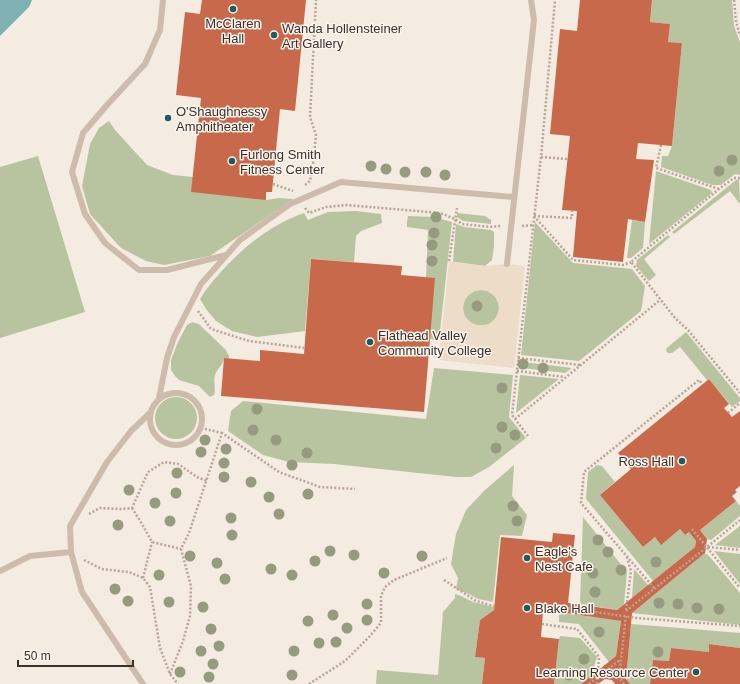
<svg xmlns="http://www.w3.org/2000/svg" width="740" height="684" viewBox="0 0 740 684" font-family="Helvetica,sans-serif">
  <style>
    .green { fill: #b8c4a0 }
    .plaza { fill: #ecdcc8; fill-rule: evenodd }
    .water { fill: #7fb0b2 }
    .building { fill: #c8694b }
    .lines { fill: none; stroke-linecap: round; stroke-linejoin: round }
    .path { stroke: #b9a596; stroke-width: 2.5; stroke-dasharray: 2 2; stroke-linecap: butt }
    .lane { stroke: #cdbbac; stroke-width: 6 }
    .tree { fill: #969b7f }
    .poi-dot { fill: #1f5a5e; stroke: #fbf5ee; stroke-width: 1.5 }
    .labels { text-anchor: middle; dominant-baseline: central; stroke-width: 3; stroke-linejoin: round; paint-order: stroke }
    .poi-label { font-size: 13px; fill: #3b302b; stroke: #fbf5ee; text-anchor: start }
  </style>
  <rect width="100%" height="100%" fill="#f4ebe1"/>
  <path class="green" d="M652,0H732L734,26L740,42V175L735,174L721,185H712L661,167L662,156H668L672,146L682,43L668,42L670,24L650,22Z
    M109,121L115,130L147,165L173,175L193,177L266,200L279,198L293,199L210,256L164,265L146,261L121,248L90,214L82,186L90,144L99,128Z
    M38,156L85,312L0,338V167Z
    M656,171L711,190L712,193L649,244Z
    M739,179L740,204L730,191L674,234L672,232L736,180Z
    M356,211L381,214L382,223L361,231L356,236L354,262L311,259L305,331L257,337L232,331L216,321L206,309L200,299C205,290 212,282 219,274C242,248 270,225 304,213L308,220L328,212Z
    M457,213L485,216L491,220V224L463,221L457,217Z
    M408,216L433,217L452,222L439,340L430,339L426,278L428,230L407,227V222Z
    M632,220L645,222L643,248L631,258H627Z
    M535,222L573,263L632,269L645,286L643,299L641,311L579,361L521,355Z
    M456,224L464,227L491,230L494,232V246L492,260L485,266L453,262Z
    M668,235L670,237L644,259L656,275L649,281L636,266L637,260Z
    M463 308a18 18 0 1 1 36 0a18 18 0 1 1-36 0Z
    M192,322L199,324L206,331L225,349L229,356V359L224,358C223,365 217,369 215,375C213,381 216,388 214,395L210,397L199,386L179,380L175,376L171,370V360L178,342L187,325Z
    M686,332L740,398V401L732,407L709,379L707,380L680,347L672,353H668L667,352L666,349L668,347Z
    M523,362L572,368L565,373L522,368Z
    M434,368L513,375L509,417L526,438L489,467L471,477H456L334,464L289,462L263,455L228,431L231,411L243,401L426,419Z
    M520,375L559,379L516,413Z
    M155 418a21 21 0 1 1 42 0a21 21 0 1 1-42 0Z
    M514,465L512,496L527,515L522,536L500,535L493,602L478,599L469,594L456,589L458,578L451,564L456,534L466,510L485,490Z
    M597,465L602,466L615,482L600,495L643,547L655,537L661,544L680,529L685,535L689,532L696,541L695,547L653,581L586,499L588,472Z
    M736,501L740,506V516L711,540L707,539L700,530Z
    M583,517L627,572L624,604L617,610L580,604Z
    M740,526V548L715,545Z
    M714,551L740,554V584Z
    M705,553L709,556L740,593V625L632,613Z
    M634,569L648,585L632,598Z
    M455,594L461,596L473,602L494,607V610L480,620L475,657L485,658L482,684H376L377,670L438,675L443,612L455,598Z
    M559,612L621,621L616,656L609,662L579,624L559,622Z
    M631,624L740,633V648L710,644L709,652L671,648L669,661L653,660L650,684H652H630L626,679Z
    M560,636L580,638L597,657L591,676L581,684H554L559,639Z"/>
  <path class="plaza" d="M449,261L485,266L507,264L525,266L514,368L439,360ZM481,290L487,291L492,294L496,298L498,303L499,309L497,315L494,320L489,324L483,325H477L472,323L467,319L464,314L463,308L464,303L466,298L470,294L475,291Z"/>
  <path class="water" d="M0,0H32L29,7L0,36Z"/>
  <path class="building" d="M202,0H306L295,111L280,109L272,192H266V200L191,192L201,98L176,95L185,12L200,14Z
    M580,0H652L650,22L670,24L668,42L682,43L672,146L638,143L636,159L654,160L645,222L628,219L623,262L573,257L577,211L562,210L570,136L550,134L560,29L577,31Z
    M311,259L402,266L401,275L435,278L424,412L221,396L224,358L260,361V350L304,354Z
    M709,379L729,404L724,408L732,417L740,411V486L735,490L737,492L732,496L736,501L700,530L707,539L705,553L632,613L626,679L630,684H615L612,680L605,679L598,684H581L616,656L621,621L559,612H543L541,637L559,639L554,684H482L485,658L475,657L480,620L494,610L501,537L552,542L553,533L575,535L568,603L617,610L695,547L696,541L689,532L685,535L680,529L661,545L655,537L643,547L600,495L631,469L618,453Z
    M709,644L740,648V684H650L653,660L669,661L671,648L709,652Z"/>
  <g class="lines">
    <path class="path" d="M734,0L736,22L740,35
      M661,145L656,168L719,189
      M541,157L567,159
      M740,178H734L719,189L631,262L675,318L688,330L740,393
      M273,184L293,191
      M305,185L310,181L313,165L316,135L310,117L316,0
      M305,208L309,213L326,207L347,205L440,213L455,219L462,224L490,227L501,226
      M534,216L573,260L623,265L631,262
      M534,216L572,218V211
      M522,226L533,225
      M449,261L457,208
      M198,311L211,329L249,341L304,348
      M518,358L580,365
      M517,371L564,377
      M728,413L740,403
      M515,419L660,300
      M201,428L222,433
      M528,436L512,415L541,157L555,0
      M132,508L142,524L152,542L181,549
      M89,514L100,508L120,509L132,508L148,472L164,462L178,464L197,477L207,481
      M692,529L740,588
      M708,547L740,550
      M84,560L102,569L129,572L143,578L150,587L160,648L170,674L178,684
      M143,578L152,542
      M444,580L476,601L494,606
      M654,588L581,503L584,472L699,380L702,384
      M560,607L637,618L740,626
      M626,610L631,571L627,558
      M626,611L707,547L740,520
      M542,624L577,629L599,657L597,684
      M170,674L183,641L190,616L191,586L181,549L189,533L222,433L279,472L320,487L355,489
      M309,684L345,661L369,637L381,623V596L385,587L394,580L447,558
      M589,684L620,660
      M624,684L619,677L626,615"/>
    <path class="lane" d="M163,0L160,30L145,64L107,105L83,133L72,172L85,214L105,243L139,270H167L226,255
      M507,264L534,20L531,0
      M150 419a26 26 0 1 1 52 0a26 26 0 1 1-52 0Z
      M159,398L167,358L174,337L201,284L240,240L290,204L341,182L514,197
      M0,571L30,556L71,552
      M143,684L82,592L71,552L70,526L107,462L131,431L150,413"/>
  </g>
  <g class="tree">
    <circle cx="732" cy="160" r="5.5"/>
    <circle cx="371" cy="166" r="5.5"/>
    <circle cx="386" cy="169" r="5.5"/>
    <circle cx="719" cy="171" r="5.5"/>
    <circle cx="405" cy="172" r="5.5"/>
    <circle cx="426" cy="172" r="5.5"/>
    <circle cx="445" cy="175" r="5.5"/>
    <circle cx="436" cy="217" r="5.5"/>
    <circle cx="434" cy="233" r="5.5"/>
    <circle cx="432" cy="245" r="5.5"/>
    <circle cx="432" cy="261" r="5.5"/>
    <circle cx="477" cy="306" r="5.5"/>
    <circle cx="523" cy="364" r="5.5"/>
    <circle cx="543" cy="368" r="5.5"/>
    <circle cx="502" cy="388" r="5.5"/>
    <circle cx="257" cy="409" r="5.5"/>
    <circle cx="502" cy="427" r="5.5"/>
    <circle cx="253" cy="430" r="5.5"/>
    <circle cx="515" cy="435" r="5.5"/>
    <circle cx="205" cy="440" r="5.5"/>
    <circle cx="276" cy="440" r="5.5"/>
    <circle cx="496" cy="448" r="5.5"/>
    <circle cx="226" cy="449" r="5.5"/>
    <circle cx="201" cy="452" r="5.5"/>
    <circle cx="307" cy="453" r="5.5"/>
    <circle cx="224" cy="463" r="5.5"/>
    <circle cx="292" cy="465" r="5.5"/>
    <circle cx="177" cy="473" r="5.5"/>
    <circle cx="224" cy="477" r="5.5"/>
    <circle cx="251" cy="482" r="5.5"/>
    <circle cx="129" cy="490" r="5.5"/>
    <circle cx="176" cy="493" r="5.5"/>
    <circle cx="308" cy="494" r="5.5"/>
    <circle cx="269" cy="497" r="5.5"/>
    <circle cx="155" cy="503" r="5.5"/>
    <circle cx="513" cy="506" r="5.5"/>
    <circle cx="279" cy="514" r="5.5"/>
    <circle cx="231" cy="518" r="5.5"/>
    <circle cx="170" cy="521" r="5.5"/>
    <circle cx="517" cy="521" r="5.5"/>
    <circle cx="118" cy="525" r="5.5"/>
    <circle cx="232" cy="535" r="5.5"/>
    <circle cx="598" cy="540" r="5.5"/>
    <circle cx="330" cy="551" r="5.5"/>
    <circle cx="608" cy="552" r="5.5"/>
    <circle cx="354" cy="555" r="5.5"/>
    <circle cx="190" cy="556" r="5.5"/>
    <circle cx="422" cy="556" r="5.5"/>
    <circle cx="315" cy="561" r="5.5"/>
    <circle cx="656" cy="562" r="5.5"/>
    <circle cx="217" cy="563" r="5.5"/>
    <circle cx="271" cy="569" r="5.5"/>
    <circle cx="621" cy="570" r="5.5"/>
    <circle cx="384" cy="573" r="5.5"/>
    <circle cx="593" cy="573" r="5.5"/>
    <circle cx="159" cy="575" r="5.5"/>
    <circle cx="292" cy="575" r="5.5"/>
    <circle cx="225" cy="579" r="5.5"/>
    <circle cx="115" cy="589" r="5.5"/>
    <circle cx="595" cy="592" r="5.5"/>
    <circle cx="128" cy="601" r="5.5"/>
    <circle cx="169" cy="602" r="5.5"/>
    <circle cx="659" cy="603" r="5.5"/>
    <circle cx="367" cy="604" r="5.5"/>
    <circle cx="678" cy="604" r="5.5"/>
    <circle cx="203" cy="607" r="5.5"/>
    <circle cx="697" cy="608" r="5.5"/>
    <circle cx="719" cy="609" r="5.5"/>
    <circle cx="333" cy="615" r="5.5"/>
    <circle cx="367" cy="620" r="5.5"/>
    <circle cx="308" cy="621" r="5.5"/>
    <circle cx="347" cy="628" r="5.5"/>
    <circle cx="211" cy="629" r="5.5"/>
    <circle cx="599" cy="632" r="5.5"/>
    <circle cx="336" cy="642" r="5.5"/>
    <circle cx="319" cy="643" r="5.5"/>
    <circle cx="219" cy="646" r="5.5"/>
    <circle cx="201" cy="651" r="5.5"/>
    <circle cx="294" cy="651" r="5.5"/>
    <circle cx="658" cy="652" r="5.5"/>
    <circle cx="584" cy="659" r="5.5"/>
    <circle cx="213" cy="664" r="5.5"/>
    <circle cx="180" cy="672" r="5.5"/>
    <circle cx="292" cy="675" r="5.5"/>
    <circle cx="569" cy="675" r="5.5"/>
    <circle cx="209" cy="677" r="5.5"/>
  </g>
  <g class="poi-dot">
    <circle cx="233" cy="9" r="4"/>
    <circle cx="274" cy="35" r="4"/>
    <circle cx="168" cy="118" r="4"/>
    <circle cx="232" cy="161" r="4"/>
    <circle cx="370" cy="342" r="4"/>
    <circle cx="682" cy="461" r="4"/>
    <circle cx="527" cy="558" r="4"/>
    <circle cx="527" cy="608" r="4"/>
    <circle cx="696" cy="672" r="4"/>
  </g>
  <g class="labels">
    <g class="poi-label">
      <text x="233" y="23" text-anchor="middle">McClaren<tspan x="233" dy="15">Hall</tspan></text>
      <text x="282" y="28">Wanda Hollensteiner<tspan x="282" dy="15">Art Gallery</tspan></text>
      <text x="176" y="111">O'Shaughnessy<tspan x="176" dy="15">Amphitheater</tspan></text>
      <text x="240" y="154">Furlong Smith<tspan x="240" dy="15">Fitness Center</tspan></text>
      <text x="378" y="335">Flathead Valley<tspan x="378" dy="15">Community College</tspan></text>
      <text x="674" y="461" text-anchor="end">Ross Hall</text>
      <text x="535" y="551">Eagle's<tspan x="535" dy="15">Nest Cafe</tspan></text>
      <text x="535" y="608">Blake Hall</text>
      <text x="688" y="672" text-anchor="end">Learning Resource Center</text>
    </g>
  </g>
  <path d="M18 660v6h115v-6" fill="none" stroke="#3b302b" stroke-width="2"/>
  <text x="24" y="660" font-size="12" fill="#3b302b" stroke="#fbf5ee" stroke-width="3" paint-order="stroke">50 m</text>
</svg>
